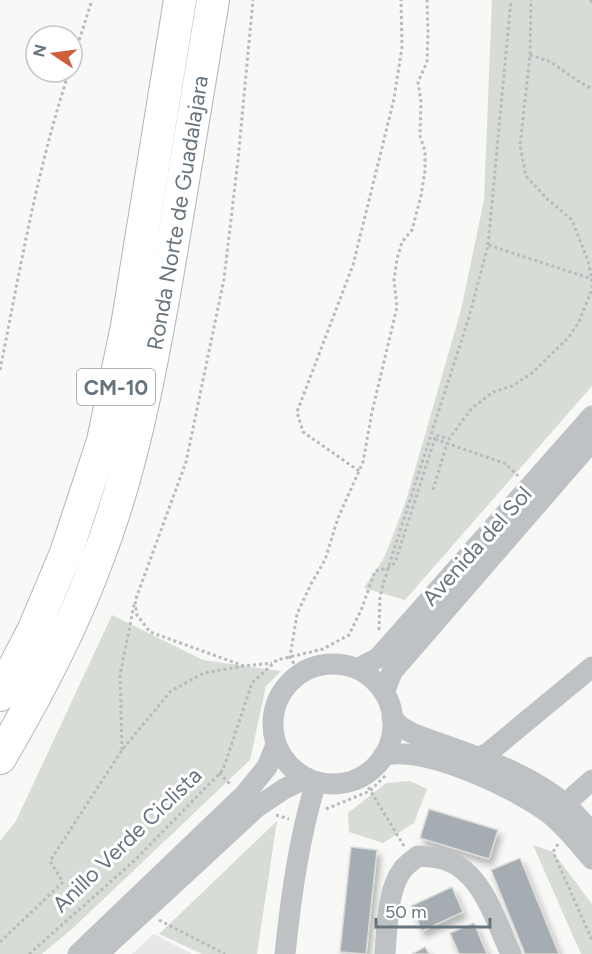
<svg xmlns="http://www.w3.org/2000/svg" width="592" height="954" viewBox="0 0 592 954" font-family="Figtree,sans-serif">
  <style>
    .built { fill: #e6e7e6 }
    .green { fill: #d8dcd6 }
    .building { fill: #a6adb2; stroke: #dadad8; stroke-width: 1.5; filter: url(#shadow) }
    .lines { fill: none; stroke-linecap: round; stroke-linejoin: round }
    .highway-casing { stroke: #b2b5b8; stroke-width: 34 }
    .path { stroke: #b8bbbe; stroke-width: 3; stroke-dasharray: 3 3; stroke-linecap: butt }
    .minor { stroke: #bec2c5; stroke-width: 21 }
    .highway { stroke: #fff; stroke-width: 32 }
    .labels { text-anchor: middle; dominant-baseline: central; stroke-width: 6; stroke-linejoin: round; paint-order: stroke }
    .shield { fill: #fff; stroke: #949ea4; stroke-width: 1.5 }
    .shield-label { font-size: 21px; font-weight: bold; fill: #66747d }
    .street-label { font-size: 22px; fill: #66747d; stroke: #fff }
  </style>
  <defs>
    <filter id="shadow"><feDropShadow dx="3.5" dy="6" stdDeviation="3" flood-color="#0004"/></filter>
  </defs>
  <rect width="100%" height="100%" fill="#f8f8f6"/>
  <path class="built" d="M154,934L192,954H132Z"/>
  <path class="green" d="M492,0H592V386L405,600L364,588L384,558L405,504L461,310L484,200Z
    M112,615L203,660L281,671L266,686L250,760L72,929L42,954H0V841L16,821Z
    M410,781L427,789L414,823L383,843L349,832L348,813L386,783Z
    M277,821L257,954H202L159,934Z
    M533,845L553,852L592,904V954H581Z"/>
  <path class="building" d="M429,809L498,830L489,859L420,838Z
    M351,847L377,850L366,954L340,952Z
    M520,858L559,954H525L491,870Z
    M452,887L463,912L422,931L411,906Z
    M474,923L487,954H459L450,933Z
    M425,947L429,954H412Z"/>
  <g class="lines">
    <g class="highway-casing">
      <g id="highway">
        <path d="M0,695L34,629L66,553L103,441L127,326L180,0"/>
        <path id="s1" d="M0,758C37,695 71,631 96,563C132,471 150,374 167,277C183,185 197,92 213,0"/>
      </g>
    </g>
    <path class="path" d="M591,0L592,4
      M530,55L551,62L578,81L592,89
      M72,63L92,0
      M488,245L511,0
      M0,370C20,270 37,169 69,72
      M435,439L506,464L518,476
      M359,471L303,432L297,412L353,265L394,99L402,47L401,0
      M433,490L447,443
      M379,630L380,596L388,568L469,317L488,245L592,279
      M244,666L150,632L137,615L135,601L186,462L224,279L238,160L253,0
      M300,674L290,657L297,614L311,584L325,560L338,518L363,462L372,412L397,307L394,280L397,259L402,242L412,230L421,196L425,171V151L420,136L421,102L418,82L427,62L428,32L427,0
      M122,750L120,675L134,605
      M219,773L231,785
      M362,777L404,846
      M326,809L370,791L387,774
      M276,815L289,819
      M558,844L553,852L592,940
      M159,920L225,954
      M0,942L63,882L50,861L122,750L171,691L204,673L244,666L272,663
      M29,954L134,861L223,770L252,683L277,660L323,649L349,635L362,608L375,571L388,568L395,563L436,435L449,439L472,408L493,392L512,386L531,374L568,338L579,322L592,289V279L588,261L572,220L546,198L526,176L520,146L530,55L531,0"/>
    <path class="minor" d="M273 724a60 60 0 1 1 120 0a60 60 0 1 1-120 0Z
      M357,669L378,658L592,416
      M384,693L392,672L592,441
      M392,718L401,727L414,734C464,753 522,768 564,803C574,811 583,823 592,833
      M383,756C421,743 520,790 551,815C566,827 579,844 592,859
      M477,758L488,753L592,667
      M565,804L592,780
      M78,954L245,794L267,767L276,745
      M98,954L257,807L284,789L306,778
      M285,954C291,896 299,838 316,782
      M385,954C387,929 387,889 403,869C407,864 413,860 418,856C427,857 437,857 446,860C483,873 496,922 511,954"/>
    <use href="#highway" class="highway"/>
  </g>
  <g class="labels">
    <rect class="shield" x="77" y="369" width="78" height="36" rx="4.5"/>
    <g class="shield-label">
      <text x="116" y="387">CM-10</text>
    </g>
    <g class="street-label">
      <text stroke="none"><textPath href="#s1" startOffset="578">Ronda Norte de Guadalajara</textPath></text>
      <text transform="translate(477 546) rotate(-48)">Avenida del Sol</text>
      <text transform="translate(127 840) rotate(-44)">Anillo Verde Ciclista</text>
    </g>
  </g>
  <g transform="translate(54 54) rotate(283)"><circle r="28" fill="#ffffff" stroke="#c2c7cb" stroke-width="1.5"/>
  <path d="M0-4.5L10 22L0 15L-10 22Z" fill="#cf5e3f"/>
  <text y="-9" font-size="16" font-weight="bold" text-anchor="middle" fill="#66747d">N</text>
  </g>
  <path d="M376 918v9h114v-9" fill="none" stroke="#66747d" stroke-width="3"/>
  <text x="385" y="918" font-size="18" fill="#66747d" stroke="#ffffff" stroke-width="4.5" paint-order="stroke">50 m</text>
</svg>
